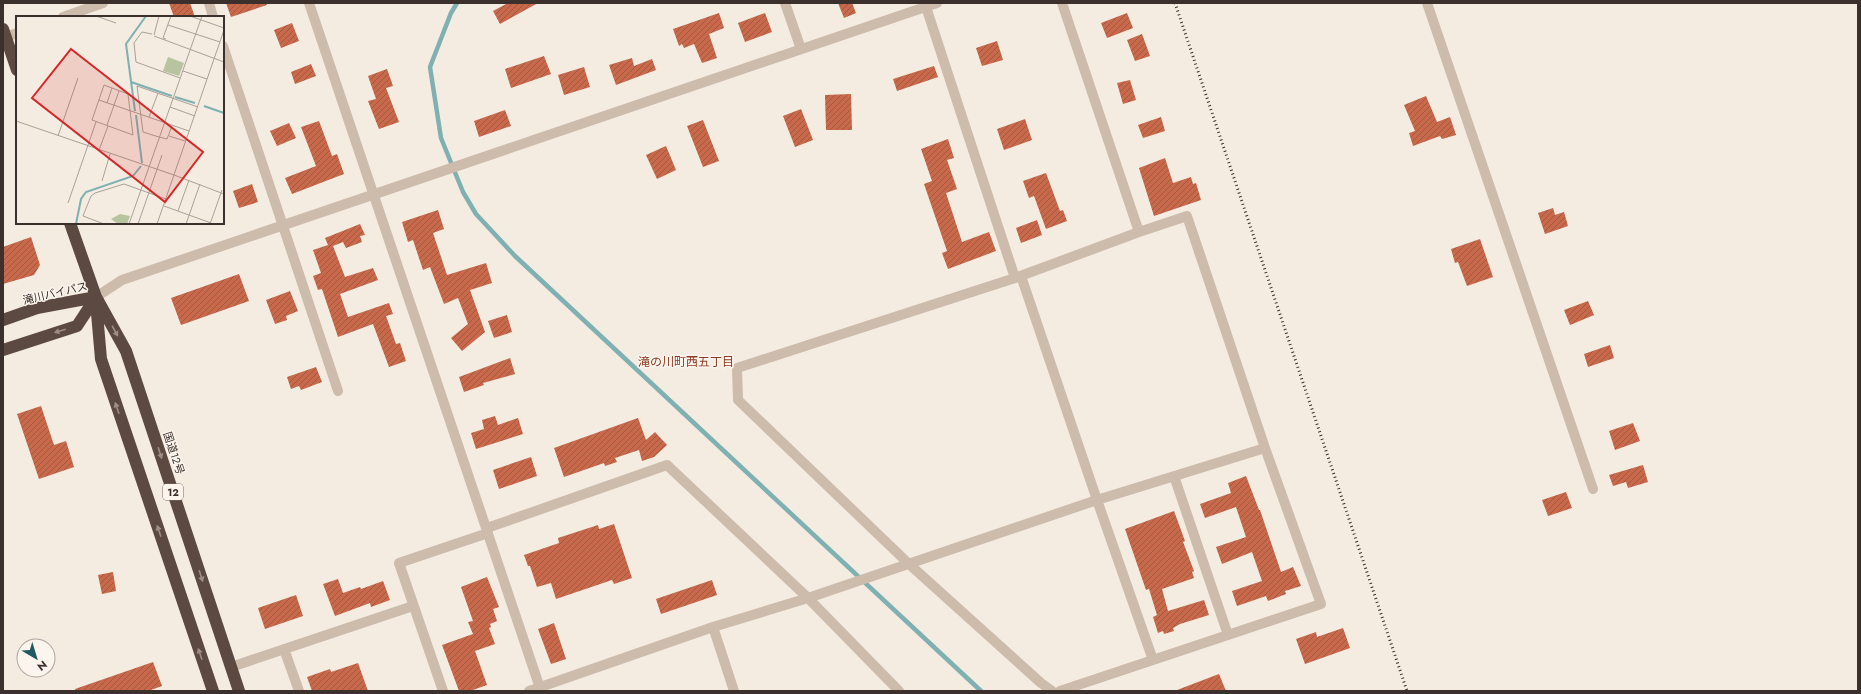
<svg xmlns="http://www.w3.org/2000/svg" width="1861" height="694" viewBox="0 0 1861 694" font-family="Jost,'Noto Sans JP',sans-serif">
  <style>
    .lines { fill: none; stroke-linecap: round; stroke-linejoin: round }
    .stream { stroke: #7fb0b2; stroke-width: 4.5 }
    .building { fill: url(#building-hatch) }
    .minor { stroke: #cdbbac; stroke-width: 10 }
    .highway { stroke: #5c4a42; stroke-width: 12 }
    .rail { stroke: #3b302b; stroke-width: 3; stroke-dasharray: 1 3; stroke-linecap: butt }
    .oneway { fill: #9c8e87 }
    .labels { text-anchor: middle; dominant-baseline: central; stroke-width: 3; stroke-linejoin: round; paint-order: stroke }
    .shield { fill: #fbf5ee; stroke: #756b66; stroke-width: 1 }
    .shield-label { font-size: 10px; font-weight: bold; fill: #3b302b }
    .street-label { font-size: 11px; fill: #3b302b; stroke: #fbf5ee }
    .neighbourhood-label { font-size: 12px; fill: #8c3b22; stroke: #fbf5ee }
    .inset-river { fill: none; stroke: #7fb0b2; stroke-width: 2 }
    .inset-road { fill: none; stroke: #aaa098; stroke-width: 1 }
    .view { fill: #d62828; fill-opacity: 0.15; stroke: #d62828; stroke-width: 2 }
    .inset-edge { fill: none; stroke: #3b302b; stroke-width: 2 }
  </style>
  <defs>
    <pattern id="building-hatch" width="6" height="6" patternUnits="userSpaceOnUse"><rect width="6" height="6" fill="#c8694b"/><path d="M-1 1l2-2M0 6l6-6M5 7l2-2" fill="none" stroke="#a4573f"/></pattern>
  </defs>
  <rect width="100%" height="100%" fill="#f4ebe1"/>
  <g class="lines">
    <path class="stream" d="M457,3L451,13L430,67L441,138L463,192L476,214L515,256L981,691"/>
  </g>
  <path class="building" d="M169,3H190L195,17H174Z
    M226,3H266L267,5L231,17Z
    M508,3H538L500,24L493,11Z
    M838,3H852L856,13L844,18Z
    M719,13L724,28L709,34L717,58L702,63L694,44L684,48L682,44L679,46L673,29Z
    M765,13L772,32L745,42L738,23Z
    M1127,13L1133,28L1107,38L1101,23Z
    M292,23L299,41L281,48L274,30Z
    M1142,34L1150,56L1135,61L1127,40Z
    M997,41L1003,60L982,66L976,48Z
    M544,56L551,74L511,88L505,69Z
    M632,58L634,66L652,59L656,70L616,85L609,65Z
    M311,64L316,76L295,84L291,72Z
    M934,66L938,77L897,91L893,79Z
    M584,67L590,87L564,95L558,75Z
    M387,69L393,86L386,88L399,122L379,129L368,101L376,99L368,76Z
    M1130,80L1136,100L1123,104L1117,83Z
    M851,94L852,130H826L825,95Z
    M1426,96L1437,122L1450,117L1456,135L1442,139L1440,136L1413,146L1409,133L1415,131L1404,105Z
    M801,109L813,140L795,147L783,116Z
    M505,110L511,126L479,137L474,121Z
    M1161,117L1165,131L1143,138L1138,125Z
    M1025,119L1032,140L1004,150L997,129Z
    M703,120L719,161L703,167L687,126Z
    M319,121L332,156L337,154L344,174L292,194L285,178L316,166L301,127Z
    M289,123L296,138L277,146L270,131Z
    M948,139L954,158L947,160L957,189L946,193L962,242L989,232L996,251L948,269L942,253L947,251L924,184L932,181L921,149Z
    M666,146L676,170L657,179L646,155Z
    M1165,158L1173,183L1191,177L1193,184L1196,183L1201,200L1154,216L1139,168Z
    M1046,173L1060,211L1063,210L1067,221L1046,229L1034,196L1029,198L1023,181Z
    M252,184L258,202L239,208L233,191Z
    M1553,208L1555,215L1564,212L1568,226L1545,234L1538,213Z
    M438,210L444,229L433,233L447,275L486,263L492,283L470,290L485,332L462,351L451,338L468,324L458,298L444,304L430,267L423,270L413,240L408,242L402,222Z
    M1037,220L1042,235L1021,243L1016,228Z
    M360,224L365,235L360,236L362,242L346,248L343,242L333,246L345,277L373,268L378,280L340,294L348,317L389,303L393,314L386,316L396,344L400,343L406,361L389,367L373,324L338,337L322,289L318,290L313,276L321,273L313,250L328,245L325,238Z
    M31,237L40,265L34,275L3,284V247Z
    M1480,239L1493,277L1467,286L1458,262L1455,263L1451,249Z
    M239,274L249,301L181,325L171,298Z
    M290,291L298,311L286,316L287,320L275,324L266,300Z
    M1588,301L1594,315L1570,325L1564,310Z
    M507,315L512,332L494,338L488,321Z
    M1610,345L1614,358L1588,367L1584,354Z
    M510,358L515,374L483,383L484,385L464,392L459,377Z
    M316,367L322,382L301,390L299,386L291,389L287,377Z
    M41,406L54,445L66,441L74,467L39,479L17,414Z
    M495,416L498,425L518,418L523,434L476,449L471,433L484,429L482,420Z
    M638,418L646,440L655,432L667,445L654,457L642,461L639,450L615,458L617,462L605,466L604,463L564,477L554,448Z
    M1633,423L1640,441L1615,450L1609,431Z
    M531,457L537,476L499,489L493,470Z
    M1643,465L1648,482L1628,488L1626,482L1613,486L1609,475Z
    M1246,476L1259,510H1260L1281,572L1293,567L1301,586L1285,591L1286,594L1268,601L1266,596L1237,606L1232,591L1262,581L1252,552L1222,564L1216,547L1246,537L1236,507L1205,518L1200,504L1231,493L1228,483Z
    M1566,492L1572,508L1548,516L1542,500Z
    M1174,511L1185,541L1183,542L1194,571L1192,572L1194,578L1162,589L1168,611L1204,600L1209,615L1180,624L1173,628L1174,631L1164,634L1163,631L1158,633L1153,617L1157,615L1149,589L1146,590L1125,529Z
    M614,524L632,578L614,584L612,580L556,599L551,583L537,587L530,566H528L524,555L559,543L558,538L598,525L599,529Z
    M113,572L116,591L102,594L98,575Z
    M487,577L499,607L493,609L497,621L490,624L491,627L489,628L495,644L475,651L487,685L470,691H459L442,645L473,634L468,622L473,621L461,587Z
    M338,579L343,593L360,587L361,589L383,581L390,600L371,607L370,603L335,616L323,584Z
    M712,580L717,595L661,614L656,599Z
    M296,595L303,616L265,629L258,608Z
    M554,623L566,659L551,664L538,629Z
    M1343,628L1350,648L1305,664L1296,639L1316,632L1317,637Z
    M153,662L162,686L148,691H75V689Z
    M358,663L368,691H312L307,677L330,669L331,672Z
    M1219,674L1226,691H1177V690Z"/>
  <g class="lines">
    <path class="minor" d="M209,3L213,17
      M309,3L541,691
      M785,3L801,49
      M1062,3L1139,232
      M1427,3L1593,489
      M926,7L1015,278
      M63,17L103,3
      M6,37L17,33
      M223,46L338,391
      M1021,276L1097,500L1153,660
      M96,297L122,280L937,3
      M1174,476L1228,635
      M487,528L667,465L808,598L899,691
      M713,627L734,691
      M284,649L299,691
      M231,667L413,606
      M443,691L399,563L488,533
      M529,691L713,627L808,598L1097,500L1265,448
      M1052,691L1041,683L909,564L738,400L737,368L1015,278L1139,232L1187,216L1265,448L1321,604L1060,691"/>
    <path class="highway" d="M3,29L17,70
      M70,223L96,297L126,351L239,691
      M96,302L101,359L213,691
      M3,320L37,308L96,297
      M3,350L77,326L96,297"/>
    <path class="rail" d="M1175,3L1407,691"/>
  </g>
  <defs><path id="oneway-solid" d="M-6-.8H1V-3.2L6.5 0L1 3.2V.8H-6Z"/></defs>
  <g class="oneway">
    <use href="#oneway-solid" transform="translate(60 331) rotate(164)"/>
    <use href="#oneway-solid" transform="translate(115 331) rotate(61)"/>
    <use href="#oneway-solid" transform="translate(117 408) rotate(-109)"/>
    <use href="#oneway-solid" transform="translate(160 453) rotate(72)"/>
    <use href="#oneway-solid" transform="translate(159 531) rotate(-109)"/>
    <use href="#oneway-solid" transform="translate(201 576) rotate(72)"/>
    <use href="#oneway-solid" transform="translate(200 654) rotate(-109)"/>
  </g>
  <g class="labels">
    <rect class="shield" x="163" y="484" width="20" height="16" rx="3"/>
    <g class="shield-label">
      <text x="173" y="492">12</text>
    </g>
    <g class="street-label">
      <text transform="translate(55 293) rotate(-13)">滝川バイパス</text>
      <text transform="translate(174 453) rotate(72)">国道12号</text>
    </g>
    <g class="neighbourhood-label">
      <text x="686" y="362">滝の川町西五丁目</text>
    </g>
  </g>
  <g transform="translate(16 16)">
    <rect width="208" height="208" fill="#f4ebe1"/>
    <path d="M152,41L168,47L163,60L147,55ZM104,198L114,200L111,208H102L95,203Z" fill="#b8c4a0"/>
    <path class="inset-river" d="M115,66L156,80M159,81L179,87M188,90L208,97M119,95L110,28L130,0M120,99L126,147M60,208L65,183L70,176L117,160L125,150"/>
    <path class="inset-road" d="M80,0L100,7M174,0L208,12M152,9L204,26M136,18L126,16L118,27L120,46L164,62M138,19L143,0M138,20L208,46M150,23L147,22L155,0M167,55L191,63M88,69L112,78L117,119L76,104ZM83,84L173,115M91,87L96,72M154,91L179,100M133,101L142,77M0,105L158,159M91,109L103,75M42,120L62,62M153,120L169,125M143,121L127,116L121,70L182,91M143,121L151,123L156,110M83,134L92,110M158,159L208,178M86,165L94,138M52,187L80,106M148,190L195,207M162,195L173,164M88,208L67,200L75,180L79,177L108,168L150,183M113,208L186,0M122,208L146,139M141,208L208,14M170,208L184,168M194,208L206,174"/>
    <path class="view" d="M55,33L187,136L149,186L16,82Z"/>
    <rect width="208" height="208" class="inset-edge"/>
  </g>
  <rect width="1861" height="694" fill="none" stroke="#3b302b" stroke-width="8"/>
  <g transform="translate(36 658) rotate(142)"><circle r="19" fill="#fbf5ee" stroke="#aea6a0"/>
  <path d="M0-3L7 15L0 10L-7 15Z" fill="#1f5a5e"/>
  <text y="-6" font-size="11" font-weight="bold" text-anchor="middle" fill="#3b302b">N</text>
  </g>
</svg>
